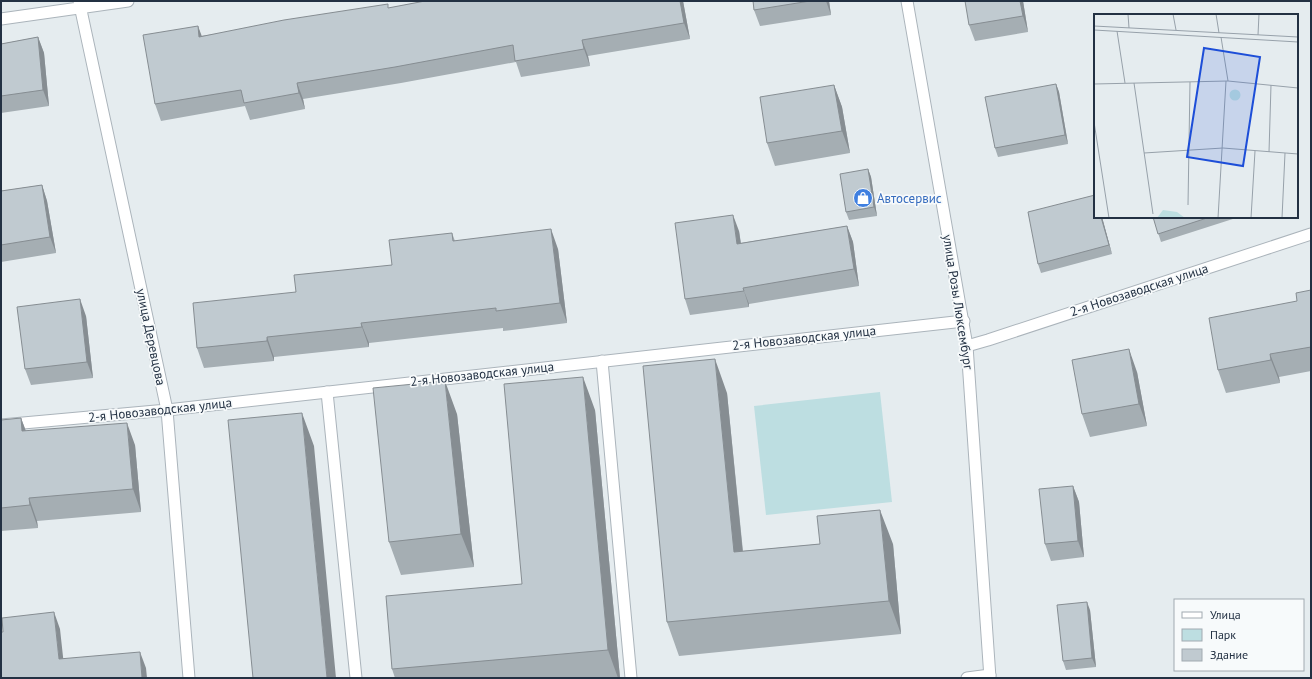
<svg xmlns="http://www.w3.org/2000/svg" width="1312" height="679" viewBox="0 0 1312 679" font-family="'PT Sans',sans-serif">
  <style>
    .green { fill: #bddee1 }
    .lines { fill: none; stroke-linecap: round; stroke-linejoin: round }
    .service-casing { stroke: #abb4bb; stroke-width: 13 }
    .minor-casing { stroke: #abb4bb; stroke-width: 13 }
    .tertiary-casing { stroke: #abb4bb; stroke-width: 13 }
    .service { stroke: #fff; stroke-width: 11 }
    .minor { stroke: #fff; stroke-width: 11 }
    .tertiary { stroke: #fff; stroke-width: 11 }
    .wall { fill: #a5aeb3 }
    .shaded-wall { fill: #868d92 }
    .building { fill: #c0cad0; stroke: #868d92 }
    .labels { text-anchor: middle; dominant-baseline: central; stroke-width: 3.5; stroke-linejoin: round; paint-order: stroke }
    .shop-label { font-size: 13px; fill: #366cbe; stroke: #f7fafb; text-anchor: start }
    .street-label { font-size: 13px; fill: #233143; stroke: #f7fafb }
    .inset-road { fill: none; stroke: #97a1aa; stroke-width: 1 }
    .view { fill: #1d4ed8; fill-opacity: 0.15; stroke: #1d4ed8; stroke-width: 2 }
    .inset-edge { fill: none; stroke: #233143; stroke-width: 2 }
  </style>
  <rect width="100%" height="100%" fill="#e5ecef"/>
  <path class="green" d="M880,392L892,502L766,515L754,406Z"/>
  <g class="lines">
    <g class="service-casing">
      <path id="service" d="M602,361L631,678
        M327,392L356,678
        M967,678L990,675"/>
    </g>
    <g class="minor-casing">
      <path id="minor" d="M79,1L167,410L189,678
        M1,19L128,1
        M967,346L988,340L1311,234
        M1,425L167,410L964,321"/>
    </g>
    <g class="tertiary-casing">
      <path id="tertiary" d="M907,1L967,346L990,678"/>
    </g>
    <use href="#service" class="service"/>
    <use href="#minor" class="minor"/>
    <use href="#tertiary" class="tertiary"/>
  </g>
  <path class="wall" d="M425,1H683L690,39L588,56L590,66L521,77L516,62L401,83L303,99L305,109L250,120L245,106L161,121L155,104L198,26L201,36L389,8Z
    M753,1H829L831,15L760,26L754,10Z
    M1023,1L1028,32L975,41L969,25Z
    M38,37L44,53L49,106L1,113V44Z
    M1056,84L1059,92L1068,144L998,157L995,148Z
    M834,85L842,107L850,153L775,166L767,143Z
    M868,169L871,177L877,216L849,220L846,212Z
    M42,185L47,201L56,253L1,262V191Z
    M1102,217L1112,254L1041,273L1038,264Z
    M1153,217H1239L1161,242Z
    M847,226L853,242L859,286L749,304V307L690,315L685,299L739,231L741,243Z
    M452,233L455,241L558,249L567,323L503,331V328L369,343V347L274,357V361L204,368L197,348L296,292L392,265Z
    M1311,290V371L1279,377L1280,383L1226,393L1218,370L1297,301Z
    M86,316L93,378L31,385L25,369Z
    M1137,372L1147,426L1090,437L1082,414Z
    M727,393L743,551L820,544H893L901,634L679,656L667,622Z
    M595,410L620,678H395L392,669L522,584Z
    M457,414L474,567L401,575L389,542Z
    M21,418L26,431L135,445L141,512L37,521L38,528L1,531V420Z
    M1073,486L1079,502L1084,557L1051,561L1045,544Z
    M1090,610L1096,667L1066,670L1063,661Z"/>
  <path class="shaded-wall" d="M680,1H683L690,39L684,23Z
    M826,1H829L831,15Z
    M1020,1H1023L1028,32L1023,16Z
    M198,26L204,42L199,37Z
    M38,37L44,53L49,106L43,90Z
    M582,40L588,56L590,66L584,49Z
    M297,83L303,99L305,109L299,93Z
    M1056,84L1059,92L1068,144L1065,135Z
    M834,85L842,107L850,153L842,131Z
    M868,169L871,177L877,216L874,207Z
    M42,185L47,201L56,253L50,237Z
    M733,215L739,231L743,260L737,244Z
    M1101,217H1102L1112,254L1109,245Z
    M847,226L853,242L859,286L854,269Z
    M551,229L558,249L567,323L560,303Z
    M743,288L749,304V307L744,291Z
    M80,299L86,316L93,378L87,362Z
    M361,323L369,343V347L362,327Z
    M267,337L274,357V361L267,341Z
    M1129,349L1137,372L1147,426L1139,404Z
    M1270,354L1279,377L1280,383L1271,360Z
    M715,359L727,393L746,585L734,552Z
    M583,377L595,410L620,678H618L608,650Z
    M445,381L457,414L474,567L461,534Z
    M302,413L314,446L336,678H327Z
    M21,418L29,440L22,431Z
    M127,423L135,445L141,512L133,489Z
    M1073,486L1079,502L1084,557L1078,541Z
    M29,498L37,521L38,528L30,505Z
    M880,510L893,544L901,634L889,601Z
    M1087,602L1090,610L1096,667L1092,658Z
    M54,612L60,629L65,675L59,659Z
    M140,652L146,668L147,678H142Z"/>
  <path class="building" d="M425,1H680L684,23L582,40L584,49L515,61L513,45L395,67L297,83L299,93L244,103L241,90L155,104L143,35L198,26L199,37L284,20L388,4V8Z
    M753,1H810L754,10Z
    M965,1H1020L1023,16L969,25Z
    M38,37L43,90L1,96V44Z
    M1056,84L1065,135L995,148L985,97Z
    M834,85L842,131L767,143L760,97Z
    M868,169L874,207L846,212L840,174Z
    M42,185L50,237L1,245V191Z
    M1095,195V217H1101L1109,245L1038,264L1028,212Z
    M733,215L737,244L847,226L854,269L743,288L744,291L685,299L675,223Z
    M1153,217H1210L1158,234Z
    M551,229L560,303L496,311V308L361,323L362,327L267,337V341L197,348L193,303L296,292L294,275L392,265L389,240L452,233L453,241Z
    M1311,290V347L1270,354L1271,360L1218,370L1209,318L1297,301L1296,293Z
    M80,299L87,362L25,369L17,307Z
    M1129,349L1139,404L1082,414L1072,360Z
    M715,359L734,552L820,544L817,516L880,510L889,601L667,622L643,366Z
    M583,377L608,650L392,669L386,596L522,584L504,384Z
    M445,381L461,534L389,542L373,388Z
    M302,413L327,678H253L228,420Z
    M21,418L22,431L127,423L133,489L29,498L30,505L1,508V420Z
    M1073,486L1078,541L1045,544L1039,489Z
    M1087,602L1092,658L1063,661L1057,605Z
    M54,612L59,659L140,652L142,678H1V632H3L2,618Z"/>
  <defs>
    <g id="shop-disc" transform="scale(1)"><circle r="9.5" fill="#3f7fe0" stroke="#f7fafb"/><path d="M-5-2.5h2.3a2.7 3.5 0 0 1 5.4 0H5L5.5 6h-11ZM-1.5-2.5h3a1.5 2.3 0 0 0-3 0Z" fill="#fff"/></g>
  </defs>
  <g fill-rule="evenodd">
    <use href="#shop-disc" x="863" y="198"/>
  </g>
  <g class="labels">
    <g class="shop-label">
      <text x="877" y="198">Автосервис</text>
    </g>
    <g class="street-label">
      <text transform="translate(1139 290) rotate(-18)">2-я Новозаводская улица</text>
      <text transform="translate(958 302) rotate(81)">улица Розы Люксембург</text>
      <text transform="translate(151 337) rotate(78)">улица Деревцова</text>
      <text transform="translate(804 338) rotate(-6)">2-я Новозаводская улица</text>
      <text transform="translate(482 374) rotate(-6)">2-я Новозаводская улица</text>
      <text transform="translate(160 410) rotate(-6)">2-я Новозаводская улица</text>
    </g>
  </g>
  <g transform="translate(1094 14)">
    <rect width="204" height="204" fill="#e5ecef"/>
    <path d="M135.5 81a5.5 5.5 0 1 1 11 0a5.5 5.5 0 1 1-11 0ZM69,196L83,198L91,204H63Z" fill="#bddee1"/>
    <path class="inset-road" d="M34,0L35,14M79,0L82,16M122,0L125,19M0,12L204,23M0,16L204,28M23,17L31,69M164,21L165,0M127,23L134,67M40,69L59,200M0,70L134,67L204,74M0,108L15,204M175,138L177,71M50,139L129,134L204,140M94,191L96,68M124,204L132,67M157,204L161,137M188,204L191,139"/>
    <path class="view" d="M110,34L166,43L149,152L93,143Z"/>
    <rect width="204" height="204" class="inset-edge"/>
  </g>
  <rect width="1312" height="679" fill="none" stroke="#233143" stroke-width="4"/>
  <rect x="1174" y="599" width="130" height="72" fill="#f7fafb" stroke="#a2aab1"/>
  <rect x="1182" y="612" width="20" height="6" fill="#ffffff" stroke="#a2aab1"/>
  <text x="1210" y="619" font-size="12" fill="#233143">Улица</text>
  <rect x="1182" y="629" width="20" height="12" fill="#bddee1" stroke="#a2aab1"/>
  <text x="1210" y="639" font-size="12" fill="#233143">Парк</text>
  <rect x="1182" y="649" width="20" height="12" fill="#c0cad0" stroke="#a2aab1"/>
  <text x="1210" y="659" font-size="12" fill="#233143">Здание</text>
</svg>
